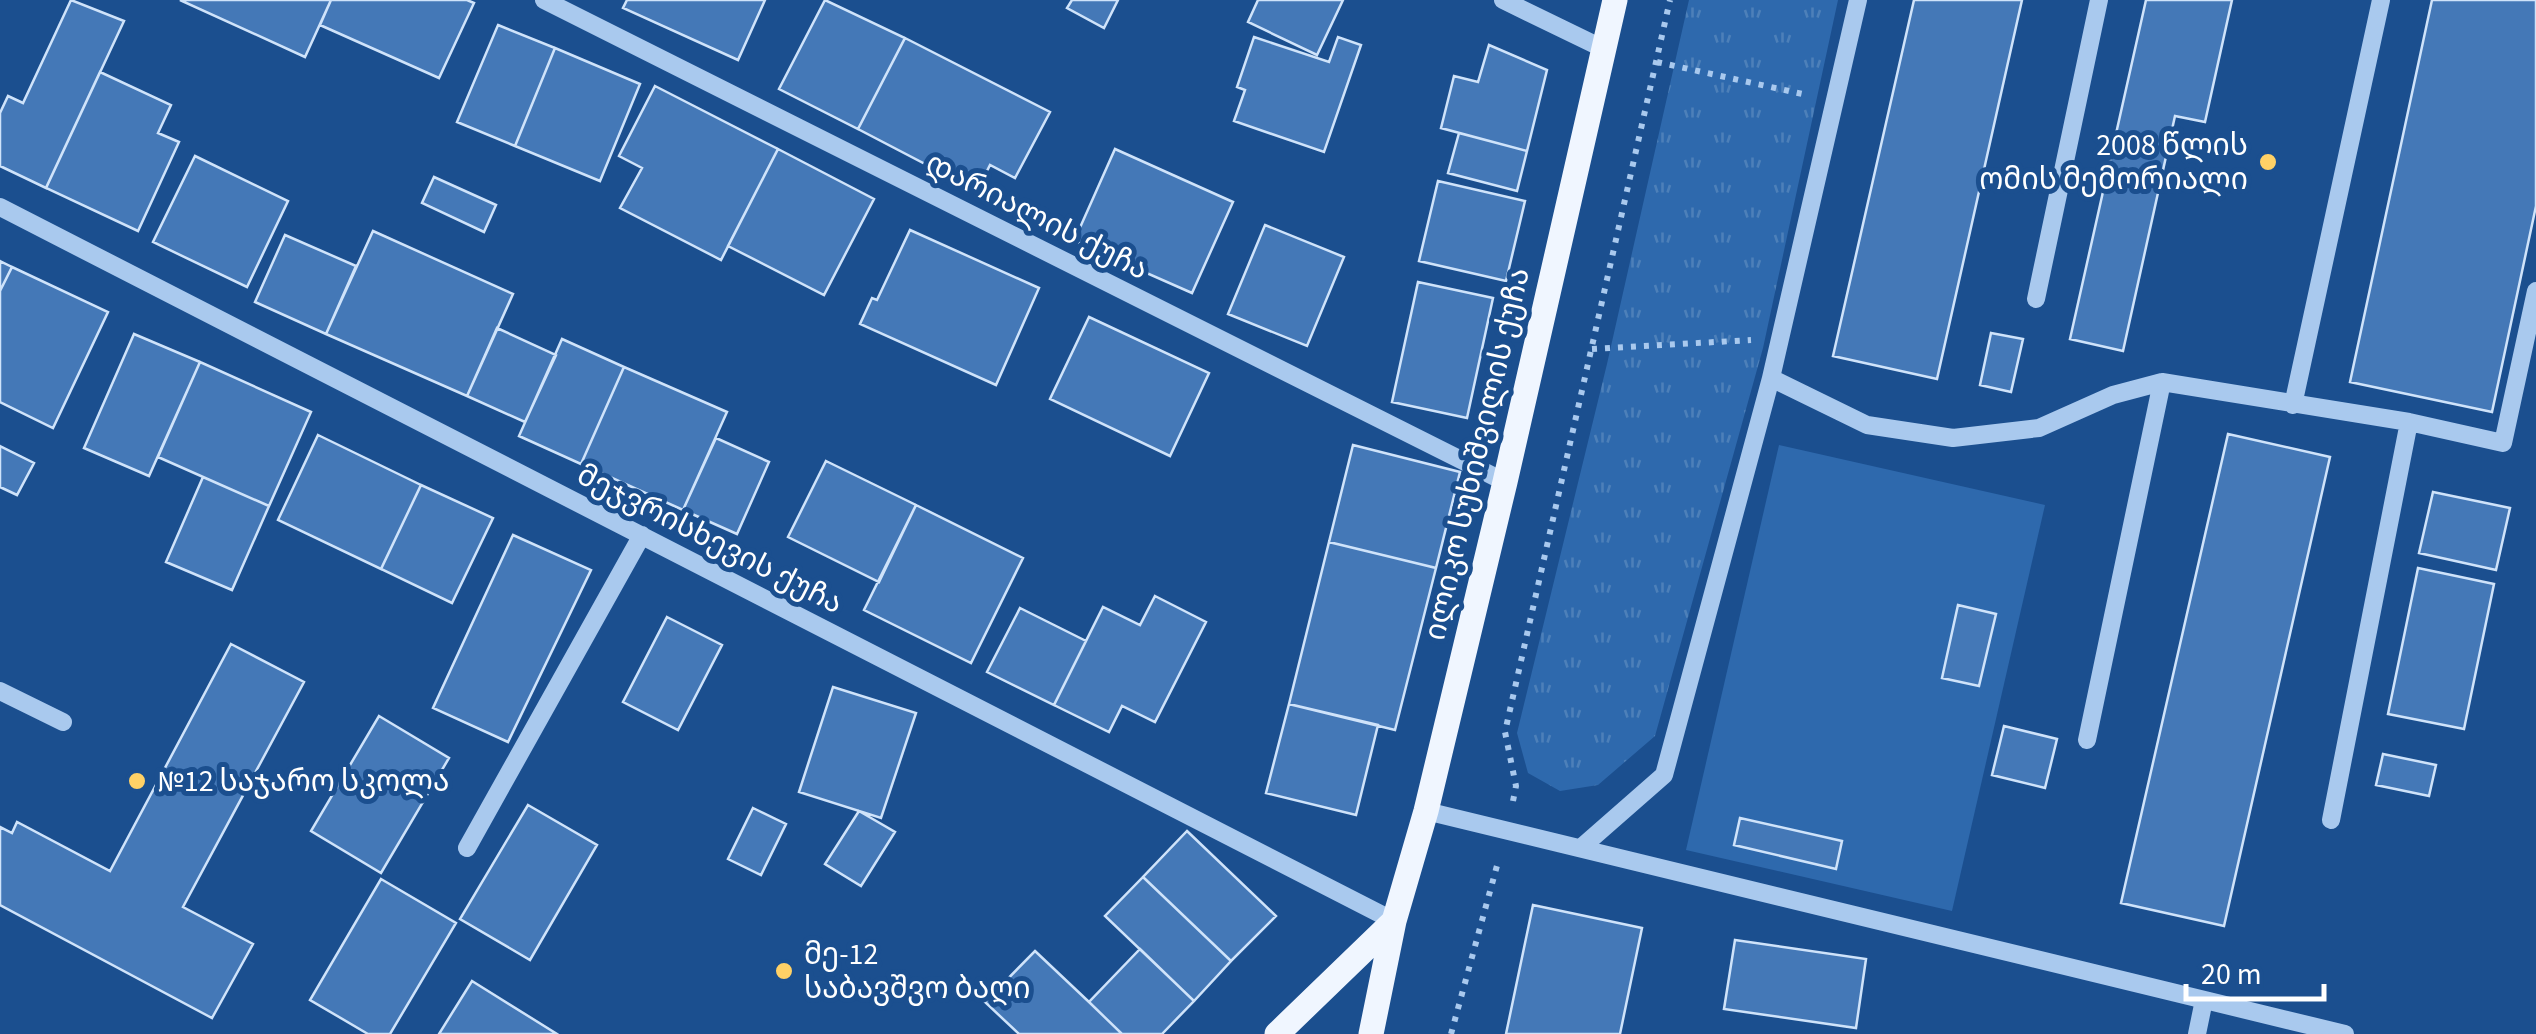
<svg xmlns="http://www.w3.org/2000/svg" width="2536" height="1034" viewBox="0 0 2536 1034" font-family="'Source Sans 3','Noto Sans Georgian',sans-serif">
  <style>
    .green { fill: #2e69ad }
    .park { fill: url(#park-tufts) }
    .building { fill: #4478b7; stroke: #cfe3fa; stroke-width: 2.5 }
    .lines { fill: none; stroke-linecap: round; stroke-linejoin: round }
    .path { stroke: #a9c9ee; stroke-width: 6; stroke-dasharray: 5 8; stroke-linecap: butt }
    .minor { stroke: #a9c9ee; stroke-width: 18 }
    .major { stroke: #f0f6ff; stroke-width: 25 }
    .poi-dot { fill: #ffd166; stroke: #1b4f8f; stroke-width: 4 }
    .labels { text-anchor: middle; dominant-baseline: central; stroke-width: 10; stroke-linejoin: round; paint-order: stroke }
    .poi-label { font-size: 30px; fill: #fff; stroke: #1b4f8f; text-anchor: start }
    .street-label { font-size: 30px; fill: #fff; stroke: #1b4f8f }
  </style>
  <defs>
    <pattern id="park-tufts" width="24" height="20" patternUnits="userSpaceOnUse" patternTransform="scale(2.5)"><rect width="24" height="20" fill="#2e69ad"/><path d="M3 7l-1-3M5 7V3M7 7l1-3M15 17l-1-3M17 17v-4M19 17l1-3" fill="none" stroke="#4d80b9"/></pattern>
  </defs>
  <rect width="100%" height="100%" fill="#1b4f8f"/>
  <path class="green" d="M1779,445L2045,505L1952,911L1686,850Z"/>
  <path class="park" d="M1689,0H1838L1763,348L1655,736L1598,785L1560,791L1528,773L1517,733L1607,364Z"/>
  <path class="building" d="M71,0L124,21L46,188L0,166V113L8,96L23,103Z
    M180,0H331L305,57Z
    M331,0H467L474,3L439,78L320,25Z
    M627,0H765L738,60L623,8Z
    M825,0L905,38L858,129L779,89Z
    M1072,0H1118L1104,28L1067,8Z
    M1258,0H1343L1317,55L1248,22Z
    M1914,0H2022L1937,379L1833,356Z
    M2146,0H2232L2205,122L2175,116L2123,351L2070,339Z
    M2432,0H2536V206L2492,412L2350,382Z
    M498,25L555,48L515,146L457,122Z
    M1254,37L1329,62L1338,37L1361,45L1324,152L1234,121L1245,90L1237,87Z
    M905,38L1050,112L1015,178L990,165L977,191L858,129Z
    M1489,45L1547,70L1527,151L1441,128L1454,76L1478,82Z
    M555,48L640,84L600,181L515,146Z
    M100,72L171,105L158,133L179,142L138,231L46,188Z
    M655,86L778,149L721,260L620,208L642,168L619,156Z
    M1459,133L1527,151L1517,191L1448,173Z
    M778,149L874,199L824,295L728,246Z
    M1115,149L1233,202L1192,293L1074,241Z
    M195,156L288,201L247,287L153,242Z
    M434,177L496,205L484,232L422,203Z
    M1438,181L1525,201L1506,281L1419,261Z
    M1265,225L1344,257L1307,346L1228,314Z
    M910,230L1039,288L996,385L860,324L872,298L877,300Z
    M373,231L513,294L467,396L326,334Z
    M285,235L356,266L326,334L255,302Z
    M0,261L12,267L0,291Z
    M12,267L108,312L53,428L0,402V291Z
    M1418,282L1493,298L1467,418L1392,402Z
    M1089,317L1209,373L1170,456L1050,399Z
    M497,328L556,355L525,422L467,396Z
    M1991,333L2023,339L2011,392L1980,385Z
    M134,334L200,362L149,476L84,448Z
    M562,339L624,367L581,464L519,436Z
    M200,362L311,412L269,506L158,457Z
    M624,367L727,412L683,510L581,464Z
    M2228,434L2330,457L2224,926L2121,903Z
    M318,435L421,485L381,569L278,520Z
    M716,438L769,462L737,534L683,510Z
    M1353,445L1460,472L1436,568L1329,542Z
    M0,446L34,463L17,495L0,487Z
    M826,461L916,505L879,582L788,537Z
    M203,477L269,506L232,590L166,562Z
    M421,485L493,518L452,603L381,569Z
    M2433,492L2510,508L2496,570L2419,553Z
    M916,505L1023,558L971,663L864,610Z
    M513,535L591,570L508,742L433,708Z
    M1329,542L1436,568L1395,730L1289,704Z
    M2418,568L2494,584L2464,729L2388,714Z
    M1155,596L1206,622L1155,722L1122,706L1109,732L1054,705L1103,607L1140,625Z
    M1958,605L1996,614L1979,686L1942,678Z
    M1020,608L1086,641L1054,705L987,672Z
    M667,617L722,645L678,730L623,702Z
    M231,644L304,682L183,907L253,944L212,1018L0,905V827L12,833L17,822L110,871Z
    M833,687L916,713L881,818L799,792Z
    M1289,704L1378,725L1356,815L1266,793Z
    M379,716L449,758L381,873L311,831Z
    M2004,726L2057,739L2045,788L1992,775Z
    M2383,754L2436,765L2429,796L2376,785Z
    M528,805L597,845L530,960L460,919Z
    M753,808L786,824L761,875L728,859Z
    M859,811L895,832L861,886L825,864Z
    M1740,818L1842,841L1836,869L1734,845Z
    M1187,831L1276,916L1231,961L1143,877Z
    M1143,877L1231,961L1194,1001L1105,916Z
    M381,879L456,923L390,1034H368L310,1000Z
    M1533,905L1642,928L1620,1034H1506Z
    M1735,940L1866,959L1856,1028L1724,1009Z
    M1140,949L1194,1001L1162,1034H1122L1089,1002Z
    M1035,951L1089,1002L1122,1034H1019L985,1002Z
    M472,981L557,1034H439Z"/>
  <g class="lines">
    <path class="path" d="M1657,62L1807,95
      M1592,349L1751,340
      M1513,801L1516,786L1505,732L1670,0
      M1451,1034L1498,862"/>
    <path class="minor" d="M544,0L1505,482
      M1503,0L1606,50
      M0,207L1394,921
      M2036,299L2099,0
      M1771,378L1867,425L1953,438L2039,428L2113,395L2162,382L2087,740
      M2162,382L2409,422L2331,820
      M2293,405L2381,0
      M2409,422L2503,443L2536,291
      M0,691L63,722
      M1426,811L2345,1034
      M1583,846L1664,775L1771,378L1858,0
      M467,848L642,535
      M2197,1034L2204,1000"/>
    <path class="major" d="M1277,1034L1394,921
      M1371,1034L1394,921L1426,811L1505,482L1615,0"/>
  </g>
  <g class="poi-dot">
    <circle cx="2268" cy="162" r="10"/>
    <circle cx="137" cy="781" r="10"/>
    <circle cx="784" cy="971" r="10"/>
  </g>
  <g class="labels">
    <g class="poi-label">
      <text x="2248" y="145" text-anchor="end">2008 წლის<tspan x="2248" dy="34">ომის მემორიალი</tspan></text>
      <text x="157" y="781">№12 საჯარო სკოლა</text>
      <text x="804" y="954">მე-12<tspan x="804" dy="34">საბავშვო ბაღი</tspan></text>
    </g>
    <g class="street-label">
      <text transform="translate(1037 216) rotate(27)">დარიალის ქუჩა</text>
      <text transform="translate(1477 454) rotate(-77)">ილიკო სუხიშვილის ქუჩა</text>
      <text transform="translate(710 539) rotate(27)">მეჯვრისხევის ქუჩა</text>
    </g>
  </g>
  <path d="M2186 984v15h138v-15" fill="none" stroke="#ffffff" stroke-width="5"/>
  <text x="2201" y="984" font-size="30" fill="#ffffff" stroke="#1b4f8f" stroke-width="8" paint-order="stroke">20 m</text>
</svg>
